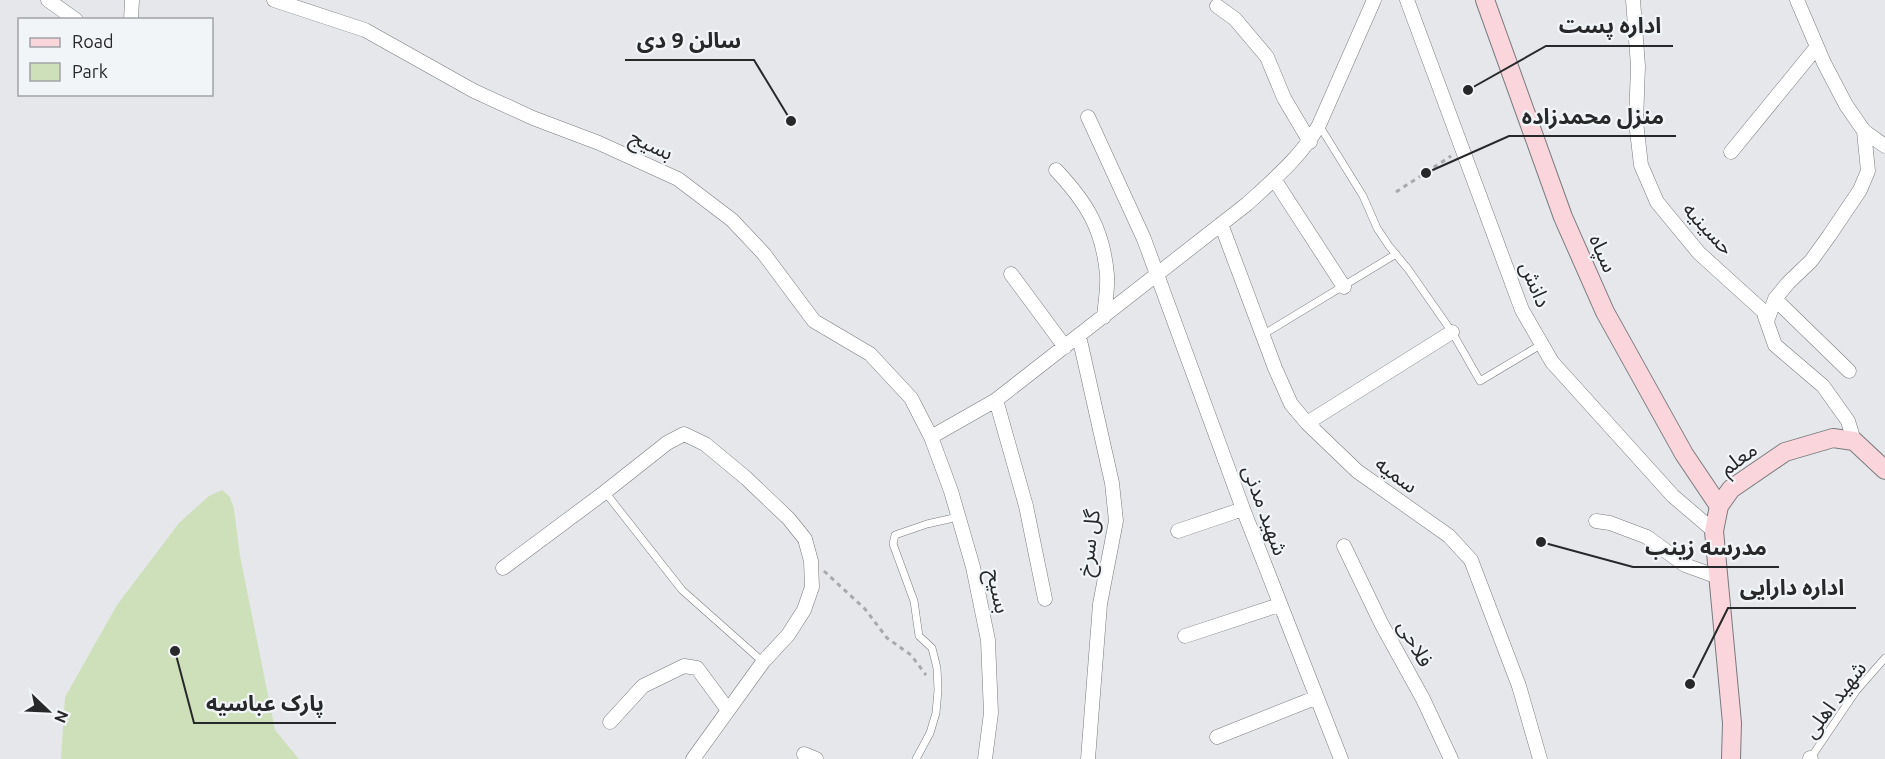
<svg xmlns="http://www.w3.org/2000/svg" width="1885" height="759" viewBox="0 0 1885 759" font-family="Ubuntu,'Noto Sans Arabic',sans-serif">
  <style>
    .green { fill: #cee0ba }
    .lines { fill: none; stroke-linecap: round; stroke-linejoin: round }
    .lane-casing { stroke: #797b7e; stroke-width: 8 }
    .street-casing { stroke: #797b7e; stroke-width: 15 }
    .secondary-casing { stroke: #797b7e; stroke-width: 20 }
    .path { stroke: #a7a9ac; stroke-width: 3; stroke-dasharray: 4.5 4.5; stroke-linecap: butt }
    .lane { stroke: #fff; stroke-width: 7 }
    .street { stroke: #fff; stroke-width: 14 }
    .secondary { stroke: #fad6dc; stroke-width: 18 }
    .labels { text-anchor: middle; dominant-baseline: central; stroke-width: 4.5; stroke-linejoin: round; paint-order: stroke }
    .street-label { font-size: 21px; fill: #272829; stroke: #f2f5f8 }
    .leader { fill: none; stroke: #272829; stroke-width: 2 }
    .callout-dot { fill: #272829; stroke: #f2f5f8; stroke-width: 2 }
    .callout-label { font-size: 22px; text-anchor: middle; font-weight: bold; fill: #272829; stroke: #f2f5f8; stroke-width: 4.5; stroke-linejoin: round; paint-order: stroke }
  </style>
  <rect width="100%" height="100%" fill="#e5e7eb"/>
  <path class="green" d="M222,490L230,497L234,509L240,556L275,730L299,759H61L65,697L117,605L179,523L209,496Z"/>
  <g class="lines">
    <g class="lane-casing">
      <path id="lane" d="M1319,125L1363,196L1377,228L1389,246L1408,269L1452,332L1480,381L1542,344
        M1264,334L1396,254
        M605,492L682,590L763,662
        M916,759L930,733L936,713L938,690L937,668L932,648L919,636L914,601L893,544L895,535L927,524L958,517
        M1810,759L1856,691L1885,658"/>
    </g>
    <g class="street-casing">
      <path id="street" d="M48,0L76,20
        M274,0L365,30L474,91L533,118L599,143L678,179L732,220L764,254L814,321L870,354L911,398L931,437L951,491L973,567L988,640L991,713L985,759
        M1407,0L1522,310L1552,362L1673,496L1714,531
        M1633,0L1638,66L1636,122L1641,165L1657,202L1699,253L1763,311L1775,345L1823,386L1848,421L1854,441
        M1217,6L1235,19L1267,57L1284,98L1310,142
        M131,20L132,0
        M1088,117L1144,239L1243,509L1341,759
        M1864,131L1885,146
        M1731,152L1816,48
        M1056,170C1087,203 1103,229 1107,275C1108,289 1105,304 1104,317
        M1274,179L1344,287
        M1221,224L1275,368L1291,404L1307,423L1357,471L1449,536L1471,560L1519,686L1540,759
        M1011,274L1065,347
        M1775,299L1849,371
        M1767,321L1775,299L1788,283L1811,261L1829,236L1860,190L1868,171L1864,131L1846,105L1824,63L1797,0
        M1079,336L1112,483L1116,521L1100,604L1088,759
        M996,400L1026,506L1045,599
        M1307,423L1452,332
        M931,437L996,400L1247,204C1273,180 1302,156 1319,125L1374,0
        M1596,521L1610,523L1647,537L1685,565L1718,577
        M1178,531L1243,509
        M1344,546L1381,623L1423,699L1451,759
        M503,568L605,492L667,443L684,434L705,444L746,478L789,519L805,539L811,561L812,587L804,610L788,635L763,662L693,759
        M1185,636L1279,605
        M610,722L643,686L684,666L697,668L728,710
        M1217,737L1315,698
        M804,754L816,759
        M1810,758L1811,759"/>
    </g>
    <g class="secondary-casing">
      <path id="secondary" d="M1485,0L1563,217L1605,312L1684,454L1719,506
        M1731,759L1732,723L1714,531L1719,506L1731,489L1785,452L1833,438L1854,441L1885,470"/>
    </g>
    <path class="path" d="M1396,192L1451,156
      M824,571L865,609L887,638L911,655L926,675"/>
    <use href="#lane" class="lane"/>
    <use href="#street" class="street"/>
    <use href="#secondary" class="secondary"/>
  </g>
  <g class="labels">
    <g class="street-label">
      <text transform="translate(652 144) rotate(25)">بسیج</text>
      <text transform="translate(1709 228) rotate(47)">حسینیه</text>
      <text transform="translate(1604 253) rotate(66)">سپاه</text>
      <text transform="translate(1536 284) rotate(67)">دانش</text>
      <text transform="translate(1738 458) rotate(-36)">معلم</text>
      <text transform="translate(1397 474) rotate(36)">سمیه</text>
      <text transform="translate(1266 510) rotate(70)">شهید مدنی</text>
      <text transform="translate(1088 543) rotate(-83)">گل سرخ</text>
      <text transform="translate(999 591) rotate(78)">بسیح</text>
      <text transform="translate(1416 643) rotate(61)">فلاحی</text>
      <text transform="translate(1834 699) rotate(-53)">شهید اهلی</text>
    </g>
  </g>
  <path class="leader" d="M1468 90L1546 46H1673M791 121L754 60H625M1426 173L1509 136H1676M1541 542L1633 567H1779M1690 684L1728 608H1856M175 651L194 723H336"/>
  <g class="callout-dot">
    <circle cx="1468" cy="90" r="6"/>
    <circle cx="791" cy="121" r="6"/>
    <circle cx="1426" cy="173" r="6"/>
    <circle cx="1541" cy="542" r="6"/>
    <circle cx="1690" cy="684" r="6"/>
    <circle cx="175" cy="651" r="6"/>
  </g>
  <g class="callout-label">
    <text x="1610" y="33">اداره پست</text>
    <text x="689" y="48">سالن 9 دی</text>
    <text x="1593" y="124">منزل محمدزاده</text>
    <text x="1706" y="555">مدرسه زینب</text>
    <text x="1792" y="595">اداره دارایی</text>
    <text x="265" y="711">پارک عباسیه</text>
  </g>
  <rect x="18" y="18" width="195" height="78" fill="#f2f5f8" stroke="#a1a3a5" stroke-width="1.5"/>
  <rect x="30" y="38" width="30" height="9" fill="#fad6dc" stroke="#a1a3a5" stroke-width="1.5"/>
  <text x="72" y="48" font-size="18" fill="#272829">Road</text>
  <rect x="30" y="63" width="30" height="18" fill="#cee0ba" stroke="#a1a3a5" stroke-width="1.5"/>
  <text x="72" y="78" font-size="18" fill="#272829">Park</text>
  <g transform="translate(48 711) rotate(113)" stroke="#f2f5f8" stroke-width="4.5" paint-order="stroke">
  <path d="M0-4.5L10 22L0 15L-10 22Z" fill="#272829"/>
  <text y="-9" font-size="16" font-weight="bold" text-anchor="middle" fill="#272829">N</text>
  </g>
</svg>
